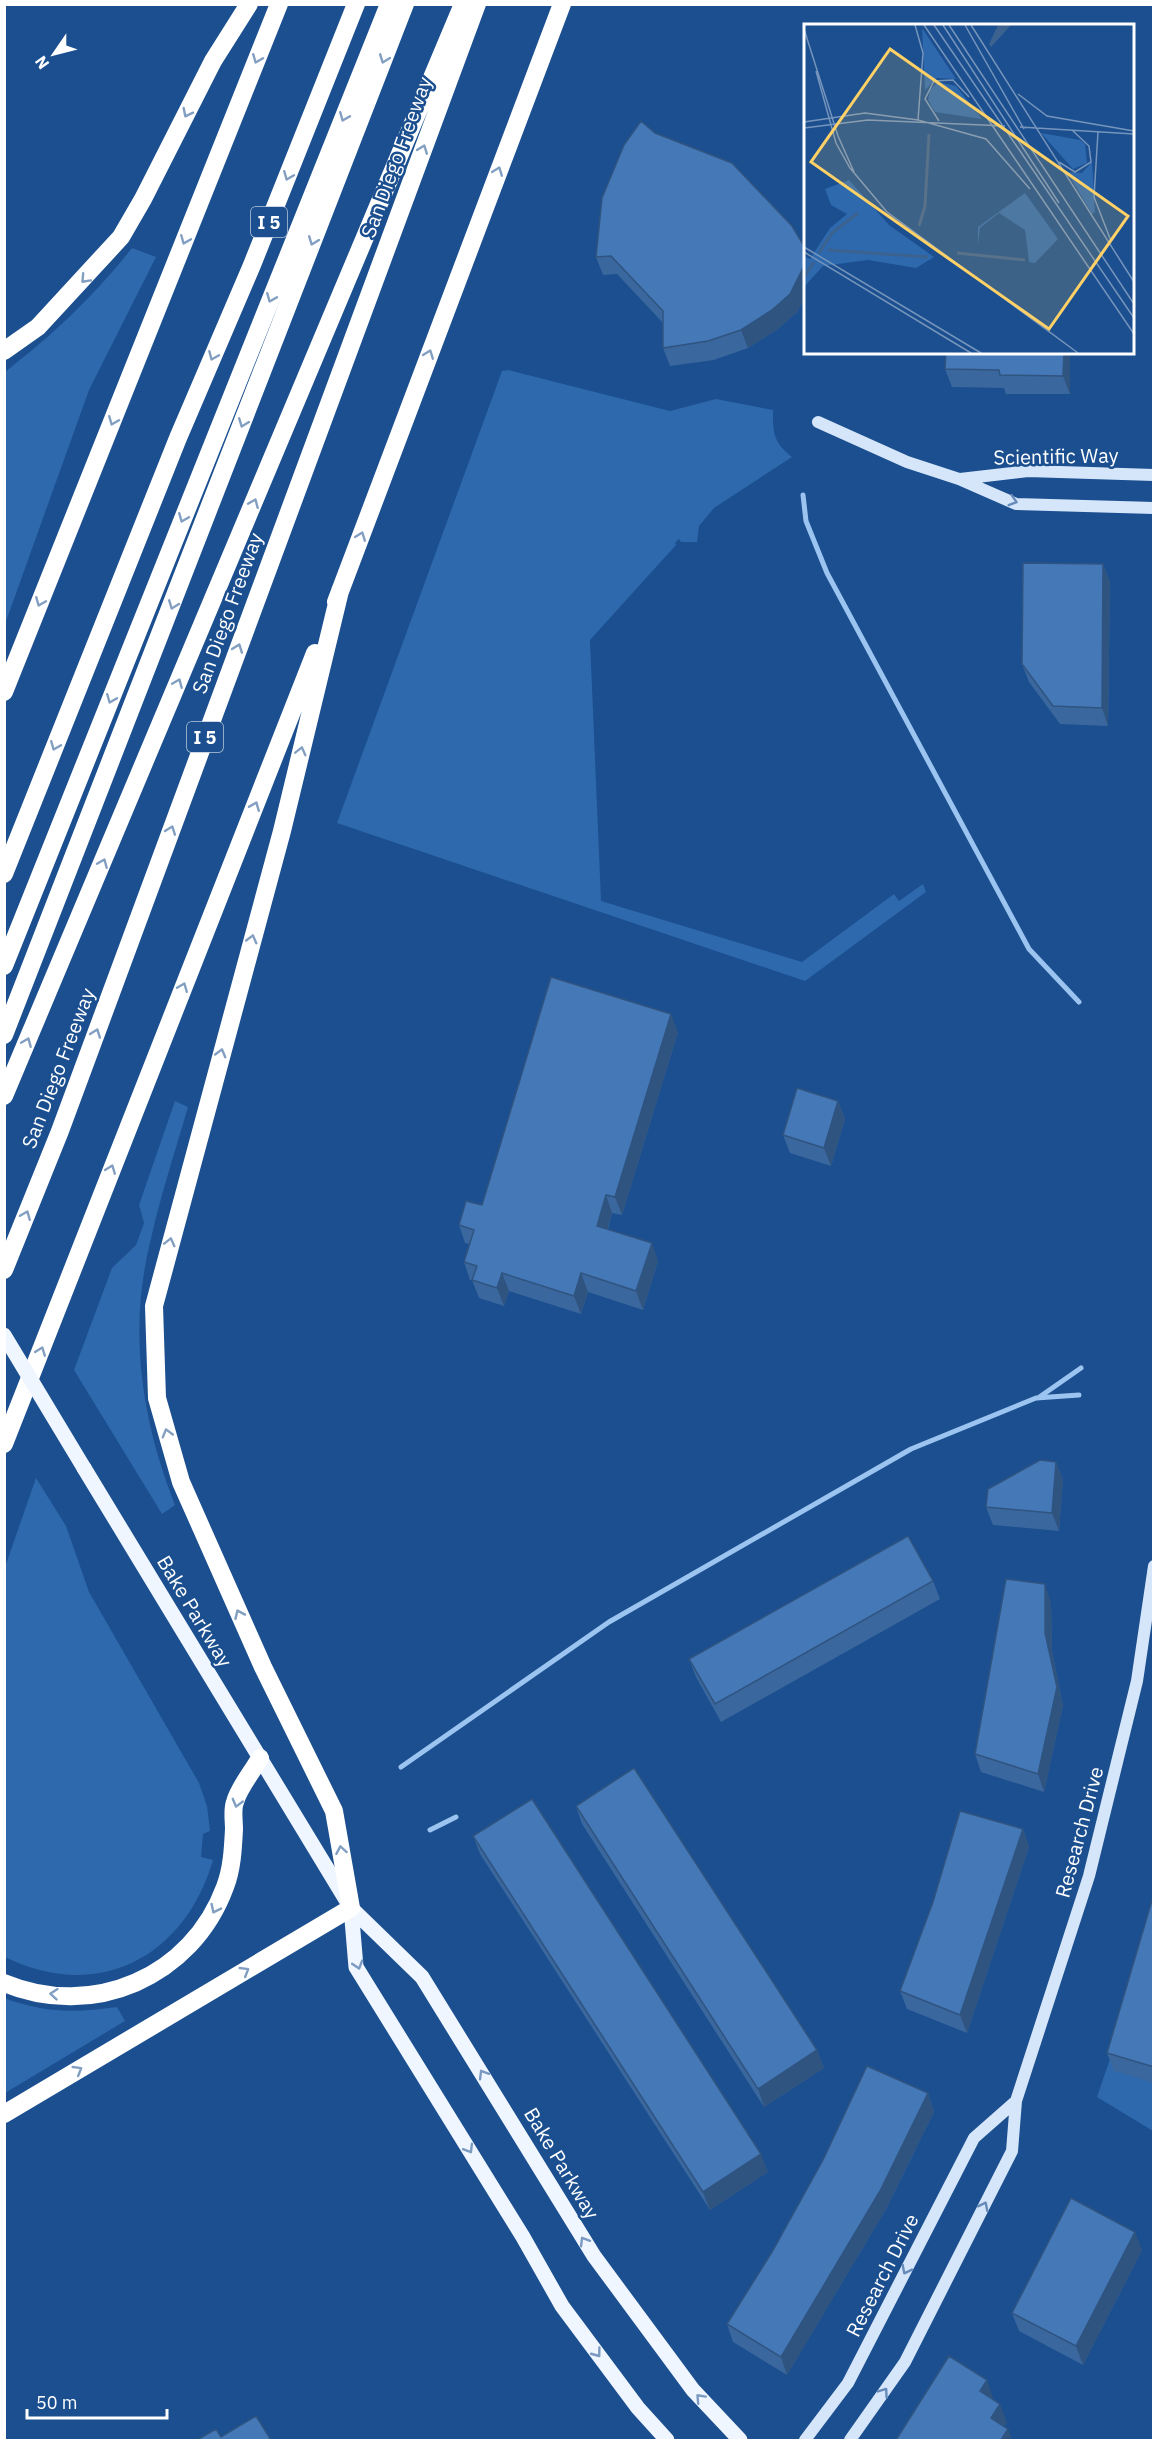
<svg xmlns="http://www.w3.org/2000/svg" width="1158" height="2445" viewBox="0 0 1158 2445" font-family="'IBM Plex Sans',sans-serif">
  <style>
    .green { fill: #2e69ad }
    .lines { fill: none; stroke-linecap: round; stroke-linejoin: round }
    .stream { stroke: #9cc4f0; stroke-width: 5 }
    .secondary { stroke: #d6e6fa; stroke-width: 12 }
    .primary { stroke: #f0f6ff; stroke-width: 15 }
    .highway { stroke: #fff; stroke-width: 18 }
    .primary-bridge { stroke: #f0f6ff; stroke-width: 15 }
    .wall { fill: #3a679d }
    .shaded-wall { fill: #305480 }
    .building { fill: #4478b7; stroke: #305480; stroke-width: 1.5 }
    .oneway { stroke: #829ec1 }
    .oneway2 { stroke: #668bba }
    .oneway3 { stroke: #7b9ac1 }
    .labels { text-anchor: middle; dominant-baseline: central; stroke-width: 5; stroke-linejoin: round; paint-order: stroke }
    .shield { fill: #1b4f8f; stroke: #bbcadd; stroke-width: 1.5 }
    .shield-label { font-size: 18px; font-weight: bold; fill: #fff }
    .street-label { font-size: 20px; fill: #fff; stroke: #1b4f8f }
    .inset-river { fill: none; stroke: #3c6290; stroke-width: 3 }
    .inset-road { fill: none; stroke: #7695bc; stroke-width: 1.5 }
    .view { fill: #ffd166; fill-opacity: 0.15; stroke: #ffd166; stroke-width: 3 }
    .inset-edge { fill: none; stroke: #fff; stroke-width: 3 }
  </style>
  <rect width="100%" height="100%" fill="#1b4f8f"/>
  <path class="green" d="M132,248L156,257L89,390L5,624V372C55,333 92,298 132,248Z
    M508,370L670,411L716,399L773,410C773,433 773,442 792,457L714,508L699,526L697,542H681L679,539L675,543L676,545L590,640L601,901L802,962L894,894L899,901L923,884L926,892L805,981L337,823L502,371Z
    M175,1101L188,1107C175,1152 160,1197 150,1243C128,1332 142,1421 175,1505L162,1514L74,1370L112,1268L136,1245L144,1223L139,1205Z
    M36,1478L66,1526L89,1592L199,1783L207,1806L210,1831L203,1834L201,1857L213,1860C185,1957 98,2003 5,1957V1567Z
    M1153,1917V2131L1097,2097L1138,1977Z
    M4,1998C45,2013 74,2013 117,2007L125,2021L5,2093Z"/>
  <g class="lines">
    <path class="stream" d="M803,495L806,521L827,573L1029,949L1079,1002
      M1038,1398L1081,1368
      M401,1767L609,1622L911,1449L1036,1398L1079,1395
      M430,1830L456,1817"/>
    <path class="secondary" d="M818,422L907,462L959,479L1016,504L1154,508
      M960,479L1028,471L1154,475
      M805,2440L848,2383L974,2138L1016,2101
      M850,2440L905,2362L1012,2151L1016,2101L1089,1876L1137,1681L1154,1566"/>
    <path class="primary" d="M84,1468L351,1908L422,1977L594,2256L693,2390L740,2440
      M351,1908L356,1967L523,2237L562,2306L638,2408L667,2440"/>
    <path class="highway" d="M4,351L38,327L121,237L143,199L213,61L249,4
      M336,602L562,4
      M4,692L279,4
      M4,874L178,438L252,265L356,4
      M4,966L389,4
      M4,1035L405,4
      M4,1096L463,4
      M4,1270L60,1131L477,4
      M4,1444L315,653
      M4,1983C93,2020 192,1977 225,1887C232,1869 233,1849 234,1829C234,1821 232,1809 235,1802C239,1787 253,1771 260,1758
      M4,2114L351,1908L334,1811L263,1667L181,1482L157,1398L154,1306L282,831L340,591"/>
    <path class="primary-bridge" d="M4,1335L84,1468"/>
  </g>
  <path class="wall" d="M806,251V295L797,312L778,329L748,348L714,360L670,366L663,348V323L617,274L603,275L596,257Z
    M946,352H1070V394H1006L1004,388L952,387L945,369Z
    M1103,564L1110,582L1108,726L1060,724L1029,682L1022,664Z
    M678,1032L622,1215L612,1213L608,1229L658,1261L643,1310L588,1292L581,1314L509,1291L504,1306L479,1298L472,1280H470L464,1262L469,1244L465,1243L459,1225Z
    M838,1101L845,1119L831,1166L790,1153L783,1135Z
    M1056,1462L1063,1480L1059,1531L993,1525L986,1507Z
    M933,1581L940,1599L721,1722L696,1677L689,1659Z
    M1051,1603L1052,1651L1063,1705L1044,1792L981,1772L975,1754Z
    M576,1806L817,2050L824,2068L764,2107L582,1824Z
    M1023,1829L1029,1847L967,2033L907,2009L900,1991Z
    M473,1836L768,2172L710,2210L480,1854Z
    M1154,1897V2083L1114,2071L1107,2053Z
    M928,2093L934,2112L886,2209L787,2375L733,2342L727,2324Z
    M1142,2250L1083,2365L1019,2331L1012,2313Z"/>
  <path class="shaded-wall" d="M804,246L806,251V295L797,312L778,329L748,348L741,330Z
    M1064,352H1070V394L1063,376Z
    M1103,564L1110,582L1108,726L1102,708Z
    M671,1014L678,1032L622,1215L615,1197Z
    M838,1101L845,1119L831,1166L824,1148Z
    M606,1195L612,1213L603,1244L597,1226Z
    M652,1243L658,1261L643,1310L636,1291Z
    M502,1273L509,1291L504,1306L497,1288Z
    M581,1273L588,1292L581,1314L574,1296Z
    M1056,1462L1063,1480L1059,1531L1052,1513Z
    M1045,1584L1051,1603L1052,1651L1063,1705L1044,1792L1038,1774L1045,1633Z
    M1023,1829L1029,1847L967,2033L960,2015Z
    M817,2050L824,2068L764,2107L758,2089Z
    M928,2093L934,2112L886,2209L787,2375L781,2357Z
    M761,2154L768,2172L710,2210L703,2192Z
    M1135,2232L1142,2250L1083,2365L1076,2346Z
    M987,2380L993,2398L986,2409L980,2391Z
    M1000,2404L1007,2422L998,2436L991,2418Z
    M1008,2429L1012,2440H1001Z"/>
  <path class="building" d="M641,121L655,133L732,163L792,226L804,246V266L790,294L772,310L741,330L708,341L663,348V311L611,256L596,257L602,198L624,145Z
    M946,352H1064L1063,376L1000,375L999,370L945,369Z
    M1023,563L1103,564L1102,708L1053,706L1022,664Z
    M551,977L671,1014L615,1197L606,1195L597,1226L652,1243L636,1291L581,1273L574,1296L502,1273L497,1288L472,1280L477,1266L464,1262L474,1230L459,1225L466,1201L482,1205Z
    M797,1088L838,1101L824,1148L783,1135Z
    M1040,1460L1056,1462L1052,1513L986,1507L988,1489Z
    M908,1536L933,1581L715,1704L689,1659Z
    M1006,1579L1045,1584V1633L1057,1687L1038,1774L975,1754Z
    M634,1768L817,2050L758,2089L576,1806Z
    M532,1799L761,2154L703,2192L473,1836Z
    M960,1811L1023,1829L960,2015L900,1991L933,1902Z
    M1153,1897H1154V2067L1107,2053Z
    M867,2066L928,2093L880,2191L781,2357L727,2324L772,2252L823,2160Z
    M1071,2198L1135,2232L1076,2346L1012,2313Z
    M949,2356L987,2380L980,2391L1000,2404L991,2418L1008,2429L1001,2440H896Z
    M256,2416L271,2440H197L216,2429L221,2437Z"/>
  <defs><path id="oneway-chevron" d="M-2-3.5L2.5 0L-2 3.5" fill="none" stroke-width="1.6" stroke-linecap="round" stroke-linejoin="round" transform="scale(1.5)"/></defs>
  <g class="oneway">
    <use href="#oneway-chevron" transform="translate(257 59) rotate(112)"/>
    <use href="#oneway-chevron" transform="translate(384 59) rotate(111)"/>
    <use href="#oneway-chevron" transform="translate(187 113) rotate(117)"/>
    <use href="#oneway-chevron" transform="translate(344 117) rotate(112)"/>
    <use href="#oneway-chevron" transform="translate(423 149) rotate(-69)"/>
    <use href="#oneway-chevron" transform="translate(498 171) rotate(-69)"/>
    <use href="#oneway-chevron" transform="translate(288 176) rotate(112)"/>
    <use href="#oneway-chevron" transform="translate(185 240) rotate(112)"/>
    <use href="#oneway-chevron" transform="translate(313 241) rotate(111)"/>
    <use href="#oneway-chevron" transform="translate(85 279) rotate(133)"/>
    <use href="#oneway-chevron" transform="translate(271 298) rotate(112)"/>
    <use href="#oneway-chevron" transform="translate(429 354) rotate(-69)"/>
    <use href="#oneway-chevron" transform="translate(213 356) rotate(113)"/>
    <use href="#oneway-chevron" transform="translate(113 421) rotate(112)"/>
    <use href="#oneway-chevron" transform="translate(243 423) rotate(111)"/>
    <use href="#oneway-chevron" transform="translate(254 503) rotate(-67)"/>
    <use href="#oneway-chevron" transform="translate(183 518) rotate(112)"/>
    <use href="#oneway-chevron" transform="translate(361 536) rotate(-69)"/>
    <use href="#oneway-chevron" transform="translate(40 602) rotate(112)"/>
    <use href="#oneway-chevron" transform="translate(173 605) rotate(111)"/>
    <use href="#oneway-chevron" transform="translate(238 648) rotate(-70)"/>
    <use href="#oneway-chevron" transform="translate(178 683) rotate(-67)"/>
    <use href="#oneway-chevron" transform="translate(111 699) rotate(112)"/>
    <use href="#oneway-chevron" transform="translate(55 746) rotate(112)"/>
    <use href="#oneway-chevron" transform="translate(301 751) rotate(-76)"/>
    <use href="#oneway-chevron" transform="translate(255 806) rotate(-68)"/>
    <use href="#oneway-chevron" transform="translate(171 830) rotate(-70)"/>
    <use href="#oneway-chevron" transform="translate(103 863) rotate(-67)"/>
    <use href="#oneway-chevron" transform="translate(252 939) rotate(-75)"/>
    <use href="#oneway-chevron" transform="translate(183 987) rotate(-68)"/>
    <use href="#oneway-chevron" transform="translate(96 1033) rotate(-70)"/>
    <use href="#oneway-chevron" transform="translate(27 1042) rotate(-67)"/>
    <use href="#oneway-chevron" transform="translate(221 1053) rotate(-75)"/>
    <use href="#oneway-chevron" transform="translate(111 1169) rotate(-69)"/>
    <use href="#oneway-chevron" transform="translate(26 1215) rotate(-68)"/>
    <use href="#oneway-chevron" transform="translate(170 1242) rotate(-76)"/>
    <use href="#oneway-chevron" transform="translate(41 1351) rotate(-69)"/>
    <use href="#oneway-chevron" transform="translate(167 1433) rotate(-106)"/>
    <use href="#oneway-chevron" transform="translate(239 1614) rotate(-114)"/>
    <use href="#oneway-chevron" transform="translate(237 1803) rotate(105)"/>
    <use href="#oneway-chevron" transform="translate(341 1850) rotate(-100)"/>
    <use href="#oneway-chevron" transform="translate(215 1909) rotate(116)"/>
    <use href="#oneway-chevron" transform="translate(245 1971) rotate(-31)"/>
    <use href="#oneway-chevron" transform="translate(54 1994) rotate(-175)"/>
    <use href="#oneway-chevron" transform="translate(78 2070) rotate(-31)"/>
  </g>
  <g class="oneway2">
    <use href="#oneway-chevron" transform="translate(1013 501) rotate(17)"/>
    <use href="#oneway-chevron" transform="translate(984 2206) rotate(-63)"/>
    <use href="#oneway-chevron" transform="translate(906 2270) rotate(117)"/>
    <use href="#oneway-chevron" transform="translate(884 2392) rotate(-55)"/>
  </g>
  <g class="oneway3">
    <use href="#oneway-chevron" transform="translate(358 1965) rotate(73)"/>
    <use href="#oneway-chevron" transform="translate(483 2074) rotate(-121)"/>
    <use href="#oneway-chevron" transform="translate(469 2149) rotate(59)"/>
    <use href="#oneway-chevron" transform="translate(584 2241) rotate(-121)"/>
    <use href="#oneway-chevron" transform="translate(597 2353) rotate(53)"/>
    <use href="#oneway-chevron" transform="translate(700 2398) rotate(-133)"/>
  </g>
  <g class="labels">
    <g class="shield">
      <rect x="251" y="207" width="36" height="30" rx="4.5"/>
      <rect x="187" y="722" width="36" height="30" rx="4.5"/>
    </g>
    <g class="shield-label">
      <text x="269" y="222">I 5</text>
      <text x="205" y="737">I 5</text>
    </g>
    <g class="street-label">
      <text transform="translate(396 157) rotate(-70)">San Diego Freeway</text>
      <text transform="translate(1056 456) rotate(-1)">Scientific Way</text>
      <text transform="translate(227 613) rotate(-70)">San Diego Freeway</text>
      <text transform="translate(58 1068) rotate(-69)">San Diego Freeway</text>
      <text transform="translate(195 1611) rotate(59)">Bake Parkway</text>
      <text transform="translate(1079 1832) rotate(-75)">Research Drive</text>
      <text transform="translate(562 2163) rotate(59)">Bake Parkway</text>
      <text transform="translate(882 2275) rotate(-63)">Research Drive</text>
    </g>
  </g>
  <g transform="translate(804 24)">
    <rect width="330" height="330" fill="#1b4f8f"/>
    <path d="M118,4L152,55L133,54L121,66ZM134,58L152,62L178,95L131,88L124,76L126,66ZM237,109L276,116L281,120L283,139L269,145ZM288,138L291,188L288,190L263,148L278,149ZM45,156L85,201L130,233L112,244L64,236L19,242L0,263V232L6,235L26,204L43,190L27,181L21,165ZM221,169L254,215L231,239L225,238L221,206L195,189L176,204L174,221V203Z" fill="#2e69ad"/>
    <path d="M194,1H207L187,23L185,20Z" fill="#3c6290"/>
    <path class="inset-river" d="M115,202L121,182L125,110M24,226L124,233M15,229L28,209L54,189M153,229L221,236M0,253L10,238"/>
    <path class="inset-road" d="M111,1L119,29L114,96L182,115L226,165M120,1L330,310M130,1L330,294M139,1L255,179M145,1L330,280M161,1L220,105M167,1L330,258M0,5L34,112L50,148M12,47L32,119L46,144L83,188L274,329M214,70L243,92L330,107M135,97L121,75L130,57L149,56L165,73M0,98L61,89L114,96M216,103L330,110M0,104L64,96L201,102M294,108L290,173L307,217M255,138L271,148L287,138L285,122L268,106M0,223L177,329M0,228L167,329"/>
    <path class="view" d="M86,25L324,192L245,305L7,138Z"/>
    <rect width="330" height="330" class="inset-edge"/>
  </g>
  <rect width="1158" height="2445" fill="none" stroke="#ffffff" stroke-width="12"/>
  <g transform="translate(54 54) rotate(235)" stroke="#1b4f8f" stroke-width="4.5" paint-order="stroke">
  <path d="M0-4.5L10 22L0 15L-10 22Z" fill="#ffffff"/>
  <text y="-9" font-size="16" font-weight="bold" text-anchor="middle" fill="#ffffff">N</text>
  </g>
  <path d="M27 2409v9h140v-9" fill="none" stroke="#ffffff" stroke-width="3"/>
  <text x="36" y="2409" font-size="18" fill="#ffffff" stroke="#1b4f8f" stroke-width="4.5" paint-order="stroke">50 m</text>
</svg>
